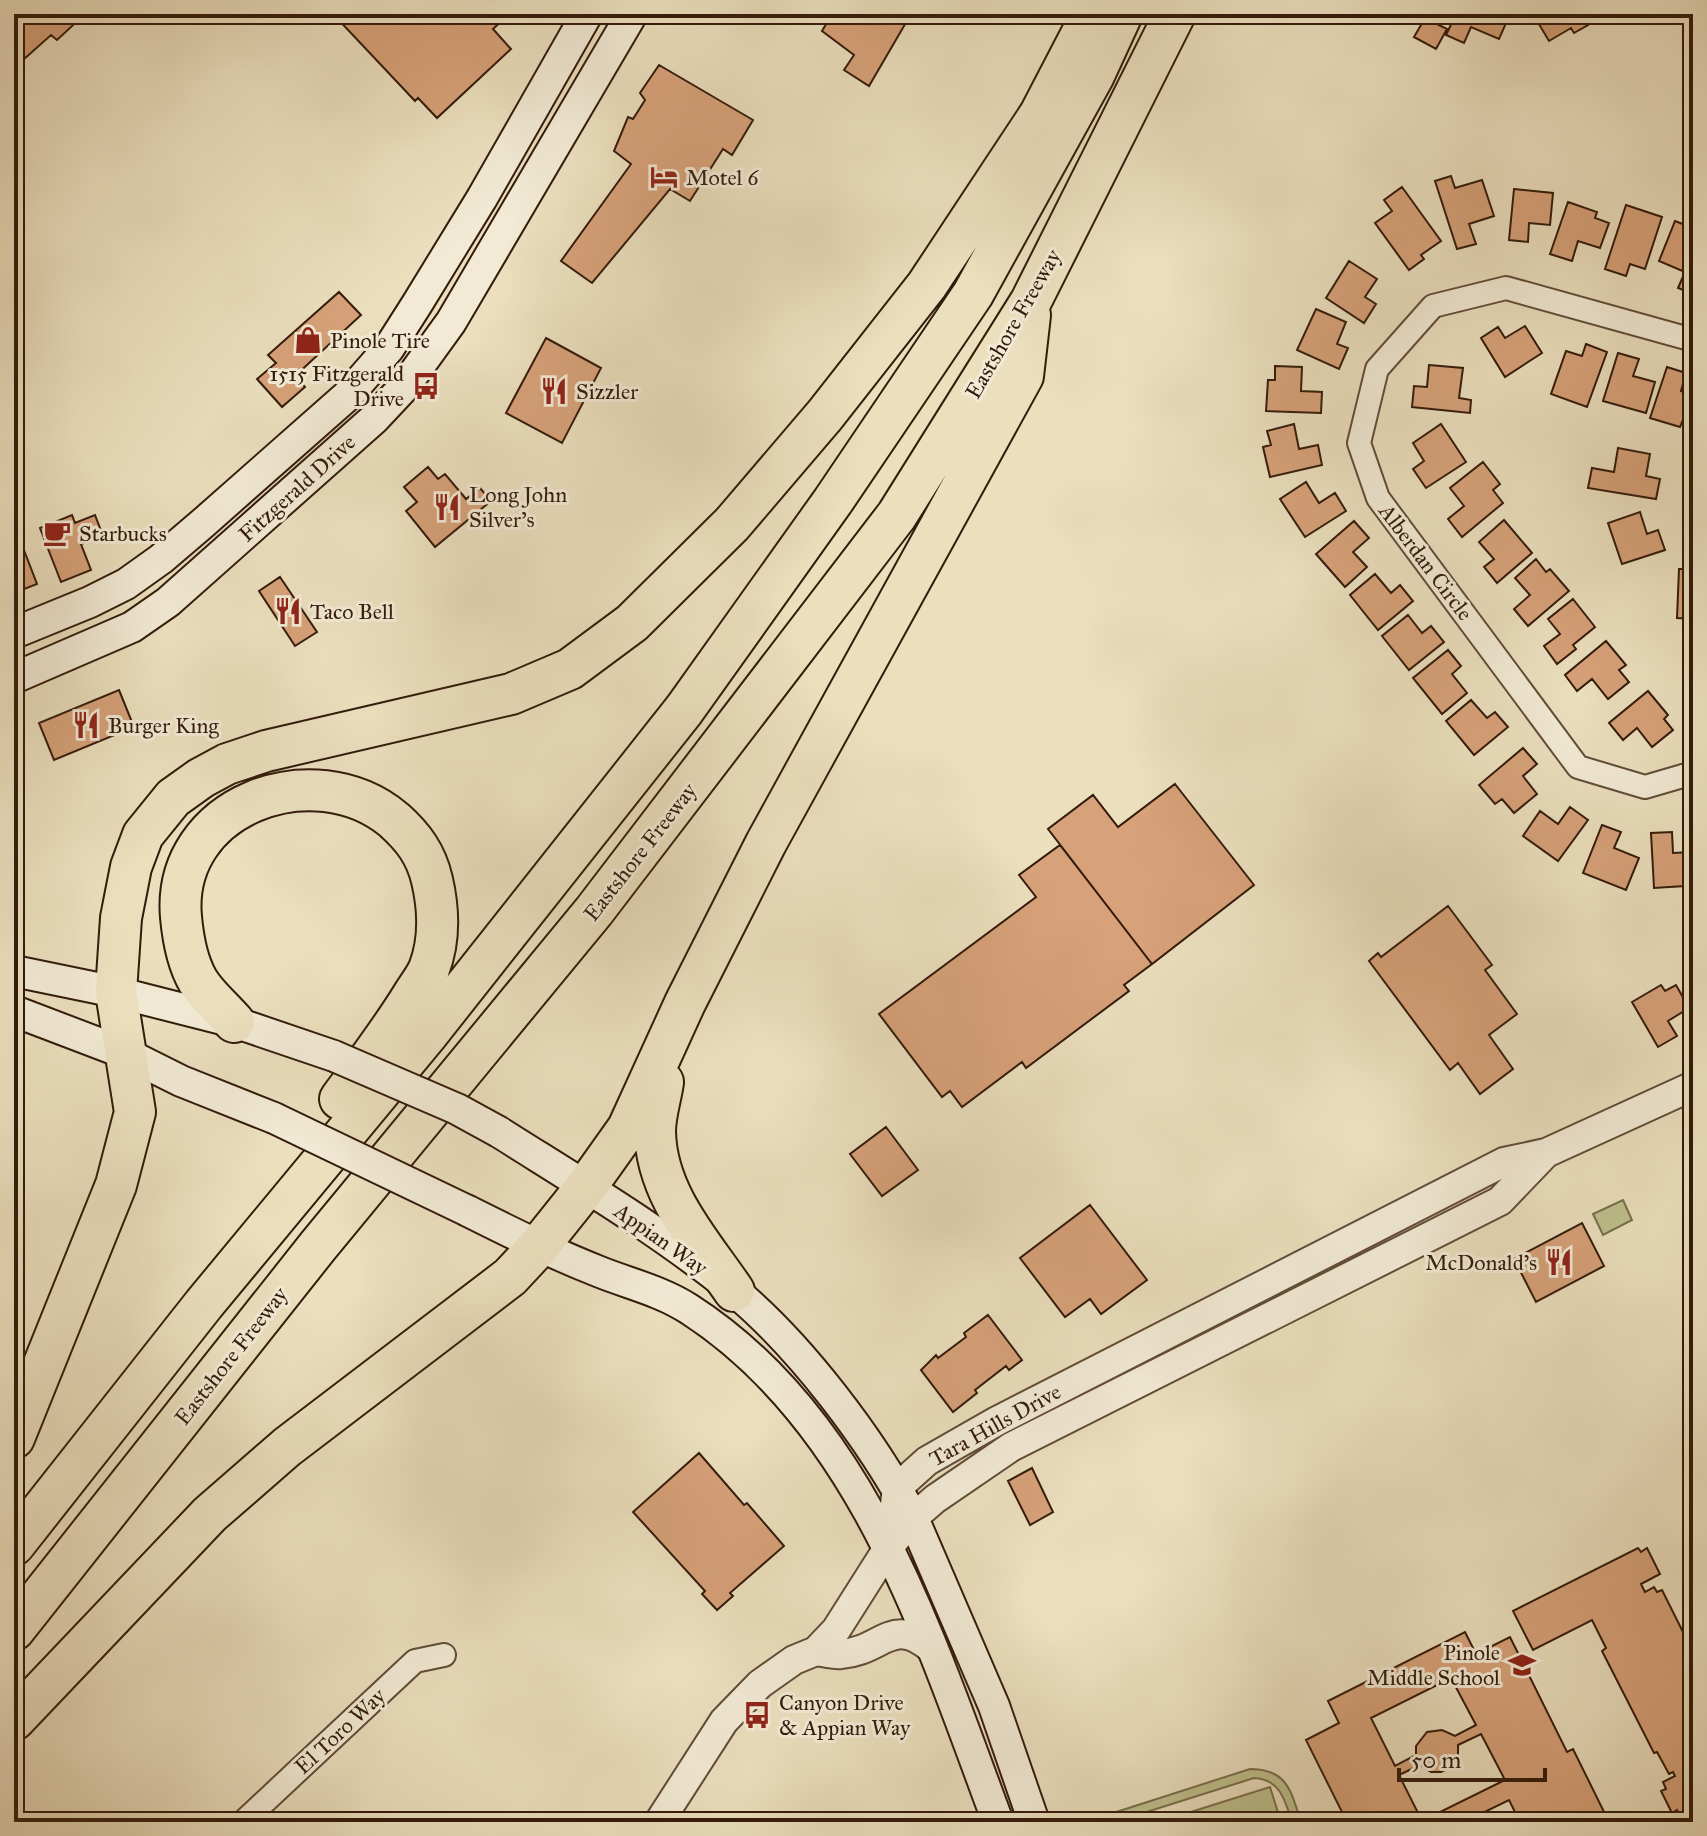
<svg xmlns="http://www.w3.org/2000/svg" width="1707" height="1836" viewBox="0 0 1707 1836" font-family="'IM FELL Great Primer',serif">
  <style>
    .green { fill: #bec08d; stroke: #786e4c; stroke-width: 2 }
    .building { fill: #d7a179; stroke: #331b0b; stroke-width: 2; fill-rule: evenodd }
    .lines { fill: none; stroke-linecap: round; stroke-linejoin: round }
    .minor-casing { stroke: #614c38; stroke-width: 26 }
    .tertiary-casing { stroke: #614c38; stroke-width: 32 }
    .secondary-casing { stroke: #331b0b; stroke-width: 34 }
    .motorway-casing { stroke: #331b0b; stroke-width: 44 }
    .minor { stroke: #f2ead5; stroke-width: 22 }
    .tertiary { stroke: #f2ead5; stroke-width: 28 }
    .secondary { stroke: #f2ead5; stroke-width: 30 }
    .motorway { stroke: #ebdfbe; stroke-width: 40 }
    .secondary-bridge-casing { stroke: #331b0b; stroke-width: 34; stroke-linecap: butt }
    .secondary-bridge { stroke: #f2ead5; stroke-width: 30 }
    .labels { text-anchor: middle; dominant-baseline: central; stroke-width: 6; stroke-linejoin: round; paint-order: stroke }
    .poi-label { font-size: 22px; fill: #331b0b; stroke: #f2ead5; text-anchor: start }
    .street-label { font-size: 22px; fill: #331b0b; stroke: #f2ead5 }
  </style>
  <rect width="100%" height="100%" fill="#ebdfbe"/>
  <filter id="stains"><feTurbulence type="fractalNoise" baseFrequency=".0025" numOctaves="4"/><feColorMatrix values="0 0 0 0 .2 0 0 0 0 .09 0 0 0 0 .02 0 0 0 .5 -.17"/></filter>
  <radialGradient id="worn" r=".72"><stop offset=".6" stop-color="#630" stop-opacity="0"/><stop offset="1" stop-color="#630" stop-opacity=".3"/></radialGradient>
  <path class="green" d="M1623,1200L1632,1220L1603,1235L1593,1214Z
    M1250,1769C1288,1769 1291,1792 1301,1822H1292C1285,1800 1280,1779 1254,1778L1115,1822H1097L1107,1815Z
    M1270,1787L1281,1822H1159Z"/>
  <path class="building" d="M14,14H85L57,40L51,35L14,68Z
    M333,14H509L493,29L511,49L437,118L418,98L415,101Z
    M832,14H911L869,86L844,70L854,55L822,31Z
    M1456,14H1510L1499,39L1471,27L1464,43L1446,35Z
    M1533,14H1582L1588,25L1574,33L1571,28L1549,41Z
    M1425,18L1447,29L1436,49L1414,37Z
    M659,65L753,120L732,155L723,149L690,201L670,189L592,283L561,261L631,164L614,151L628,117L633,119L645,100L640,93Z
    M14,134L21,135L19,193L14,197Z
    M1451,176L1455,188L1482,180L1494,216L1469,224L1476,244L1457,249L1435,181Z
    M1402,187L1441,241L1421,255L1424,259L1409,270L1375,223L1392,211L1384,200Z
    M1514,189L1553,193L1550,225L1529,223L1528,242L1509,240Z
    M1568,202L1597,212L1595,218L1609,223L1600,248L1578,241L1572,261L1550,254Z
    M1626,205L1662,217L1645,269L1630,264L1626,276L1605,269Z
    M1675,221L1693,228V294L1678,288L1685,272L1659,261Z
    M1349,261L1377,279L1365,297L1376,304L1364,323L1326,298Z
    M339,292L361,315L295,376L305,387L282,407L257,379L276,363L268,355Z
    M1316,309L1346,322L1337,344L1348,348L1339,369L1297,350Z
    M1525,326L1542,353L1505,377L1481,338L1498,327L1505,338Z
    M546,338L601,368L562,443L506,413Z
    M1586,344L1607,352L1587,407L1551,394L1566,351L1582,356Z
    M1618,353L1639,359L1633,376L1655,382L1646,413L1603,401Z
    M1429,365L1463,368L1459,398L1471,400L1470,413L1412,407L1414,386L1427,387Z
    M1275,366L1302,367L1301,391L1322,392L1321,413L1266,411L1268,380H1275Z
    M1667,367L1686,373L1681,391L1693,395V423L1683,420L1680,427L1650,418Z
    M1294,424L1299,449L1318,445L1322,465L1270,477L1263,447L1271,445L1267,431Z
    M1441,424L1466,462L1426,488L1413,469L1424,461L1413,443Z
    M1618,448L1650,454L1646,476L1660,479L1656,499L1588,488L1592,468L1614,472Z
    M1483,462L1500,484L1493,490L1503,503L1462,537L1448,519L1464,506L1450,488Z
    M428,467L438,479L445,474L466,499L480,488L491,501L435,547L406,511L417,502L404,487Z
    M1306,482L1319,503L1335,493L1346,511L1305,537L1280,499Z
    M1640,512L1647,534L1658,530L1665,550L1622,564L1608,523Z
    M72,515L75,523L95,515L103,536L81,544L91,570L61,582L40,528Z
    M1504,520L1532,553L1497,583L1484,567L1494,559L1479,542Z
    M1354,521L1369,538L1353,552L1367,567L1345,587L1316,554Z
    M17,532L37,584L14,593V533Z
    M1536,559L1546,572L1550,569L1569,591L1528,626L1514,609L1530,595L1515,578Z
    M1679,569H1693V619L1677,618Z
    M1375,574L1391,593L1400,585L1413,601L1378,630L1350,595Z
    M280,577L317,632L295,646L259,591Z
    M1573,599L1595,627L1573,645L1576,649L1557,664L1544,646L1560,634L1548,619Z
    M1408,615L1422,633L1431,626L1444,642L1409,670L1382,636Z
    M1606,641L1626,665L1619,670L1629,682L1608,699L1592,679L1577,691L1565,675Z
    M1448,650L1461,666L1452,674L1467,693L1442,714L1413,678Z
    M119,690L134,727L54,760L39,723Z
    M1648,691L1668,715L1664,719L1673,730L1652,747L1637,728L1623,740L1609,723Z
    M1471,700L1487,718L1495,712L1508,727L1474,755L1446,721Z
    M1523,748L1537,764L1523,776L1537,794L1514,813L1502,799L1495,804L1479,785Z
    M1175,784L1254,885L1152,964L1048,829L1093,795L1118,827Z
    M1570,807L1588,820L1558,861L1523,836L1540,811L1558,824Z
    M1602,825L1621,832L1614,848L1639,858L1626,890L1583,873Z
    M1672,832L1673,853L1693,852V878L1685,879V886L1654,888L1651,833Z
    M1060,845L1152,964L1124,985L1129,991L1026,1068L1022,1062L962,1107L950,1091L942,1097L879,1014L1036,897L1019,875Z
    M1448,906L1492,965L1485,970L1517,1014L1489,1035L1513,1069L1480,1094L1458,1063L1450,1070L1369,961L1378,953L1381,957Z
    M1661,985L1665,991L1676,985L1689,1008L1668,1021L1677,1036L1658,1047L1632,1002Z
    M886,1127L918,1170L882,1196L850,1154Z
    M1090,1205L1147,1280L1101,1314L1090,1299L1065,1317L1020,1258Z
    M1582,1223L1604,1266L1536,1302L1514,1259Z
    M988,1315L1022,1360L1009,1370L1006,1366L975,1390L977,1393L953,1412L921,1370L936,1355L938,1358L966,1337L964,1333Z
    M699,1453L744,1505L747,1503L784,1546L730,1593L733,1596L717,1610L702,1594L705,1591L633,1512Z
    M1032,1468L1053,1512L1030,1525L1008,1481Z
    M1638,1548L1641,1552L1647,1548L1660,1574L1641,1584L1645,1592L1654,1587L1657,1592L1662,1590L1693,1652V1812L1690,1810L1679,1815L1677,1810L1672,1813L1661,1791L1666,1789L1663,1782L1675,1776L1673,1772L1669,1774L1657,1752L1654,1753L1602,1651L1606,1648L1592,1620L1533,1650L1513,1611Z
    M1465,1632L1476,1654L1510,1637L1567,1752L1573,1749L1609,1822H1520L1509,1800L1464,1822H1347L1306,1740L1339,1723L1328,1701ZM1451,1678L1476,1725L1455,1736L1442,1730L1427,1732L1416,1746V1755L1395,1766L1371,1718ZM1481,1734L1505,1780L1422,1821L1399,1775L1420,1765L1431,1772H1441L1451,1767L1458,1757V1745Z"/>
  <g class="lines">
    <g class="minor-casing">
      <path id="minor" d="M1693,340L1506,288L1433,306L1377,369L1359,443L1378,498L1578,767L1645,787L1693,773
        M243,1822L415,1661L444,1655"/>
    </g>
    <g class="tertiary-casing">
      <path id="tertiary" d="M894,1512L897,1488L927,1461L997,1421L1504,1162L1546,1153L1693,1086
        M816,1651C824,1652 833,1655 841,1654C883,1651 892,1614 933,1650
        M659,1822L724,1721L760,1684L794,1660L816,1651L836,1630L888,1548L913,1518L935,1499L1011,1447L1500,1201L1546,1153"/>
    </g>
    <g class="secondary-casing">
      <path id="secondary" d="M14,633L90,602L126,584L161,559L202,524L347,396L389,348L417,304L482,198L587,14
        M14,678L132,627L168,602L374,419L404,387L451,322L632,14
        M14,971L116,992L234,1022L334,1056
        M14,1011L127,1054L181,1081L274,1118
        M499,1132C578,1182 659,1230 732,1289C800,1345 872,1440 913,1518L994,1706L1034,1822
        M468,1211C512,1233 554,1254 600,1272C630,1284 661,1291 689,1309C864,1422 929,1638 998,1822"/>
    </g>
    <g class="motorway-casing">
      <path id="motorway" d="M234,1022C223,1009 207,996 198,981C187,962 183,939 181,917C171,805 314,753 394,820C413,837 426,854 432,880C439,910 440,940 429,969C425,978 418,987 413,995C391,1031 365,1065 340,1099
        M663,1082C661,1097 655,1115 655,1131C656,1194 700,1241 734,1291
        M14,1438L116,1185L135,1112L116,992L121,918L131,867L143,835L173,798L201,778L227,764L266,751L511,694L570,669L632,623L732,524L825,415L927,285L1040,114L1092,14
        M14,1545L204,1304L426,1036L684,710L833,501L973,294L1094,75L1122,14
        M14,1630L318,1246L594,911L897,515L1031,301L1175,14
        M14,1720L210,1514L287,1447L510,1277L538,1247L586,1187L628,1128L685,1003L766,843L1023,376L1030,315"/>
    </g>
    <use href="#minor" class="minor"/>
    <use href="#tertiary" class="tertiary"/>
    <use href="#secondary" class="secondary"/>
    <use href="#motorway" class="motorway"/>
    <g class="secondary-bridge-casing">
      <path id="secondary-bridge" d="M334,1056L457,1109L499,1132
        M274,1118L468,1211"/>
    </g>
    <use href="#secondary-bridge" class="secondary-bridge"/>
  </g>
  <defs>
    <g id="hotel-bare" transform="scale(2.16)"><path d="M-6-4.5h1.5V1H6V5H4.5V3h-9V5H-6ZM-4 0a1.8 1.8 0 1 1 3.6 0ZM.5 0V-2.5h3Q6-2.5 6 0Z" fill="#8f2418" stroke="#f2ead5" stroke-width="2.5" paint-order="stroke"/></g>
    <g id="shop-bare" transform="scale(2.16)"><path d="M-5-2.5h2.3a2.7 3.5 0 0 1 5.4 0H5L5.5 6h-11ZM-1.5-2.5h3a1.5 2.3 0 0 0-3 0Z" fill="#8f2418" stroke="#f2ead5" stroke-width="2.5" paint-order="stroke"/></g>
    <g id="bus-bare" transform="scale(2.16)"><path d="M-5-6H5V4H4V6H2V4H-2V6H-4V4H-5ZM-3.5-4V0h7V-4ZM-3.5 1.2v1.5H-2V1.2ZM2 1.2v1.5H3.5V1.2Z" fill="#8f2418" stroke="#f2ead5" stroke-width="2.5" paint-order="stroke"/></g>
    <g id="restaurant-bare" transform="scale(2.16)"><path d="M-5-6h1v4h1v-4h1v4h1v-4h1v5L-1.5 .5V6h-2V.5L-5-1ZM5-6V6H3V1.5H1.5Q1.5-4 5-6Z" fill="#8f2418" stroke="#f2ead5" stroke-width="2.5" paint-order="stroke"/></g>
    <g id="cafe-bare" transform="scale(2.16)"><path d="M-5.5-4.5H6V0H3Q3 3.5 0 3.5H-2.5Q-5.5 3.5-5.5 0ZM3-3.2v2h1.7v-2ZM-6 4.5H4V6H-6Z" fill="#8f2418" stroke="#f2ead5" stroke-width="2.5" paint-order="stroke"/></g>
    <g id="school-bare" transform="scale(2.16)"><path d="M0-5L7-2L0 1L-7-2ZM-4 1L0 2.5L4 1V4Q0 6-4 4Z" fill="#8f2418" stroke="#f2ead5" stroke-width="2.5" paint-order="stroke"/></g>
  </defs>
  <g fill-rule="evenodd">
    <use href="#hotel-bare" x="664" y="177"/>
    <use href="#shop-bare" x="308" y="340"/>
    <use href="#bus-bare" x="426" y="386"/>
    <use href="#restaurant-bare" x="554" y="391"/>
    <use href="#restaurant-bare" x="447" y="507"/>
    <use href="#cafe-bare" x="57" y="533"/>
    <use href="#restaurant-bare" x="288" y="611"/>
    <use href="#restaurant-bare" x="86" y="725"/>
    <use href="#restaurant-bare" x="1559" y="1262"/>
    <use href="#school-bare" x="1522" y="1665"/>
    <use href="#bus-bare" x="757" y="1715"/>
  </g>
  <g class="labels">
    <g class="poi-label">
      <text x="686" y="177">Motel 6</text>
      <text x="330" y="340">Pinole Tire</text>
      <text x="404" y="373" text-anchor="end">1515 Fitzgerald<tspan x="404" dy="25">Drive</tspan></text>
      <text x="576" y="391">Sizzler</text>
      <text x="469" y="494">Long John<tspan x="469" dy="25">Silver's</tspan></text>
      <text x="79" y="533">Starbucks</text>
      <text x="310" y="611">Taco Bell</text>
      <text x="108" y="725">Burger King</text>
      <text x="1537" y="1262" text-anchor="end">McDonald's</text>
      <text x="1500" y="1652" text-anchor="end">Pinole<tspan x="1500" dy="25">Middle School</tspan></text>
      <text x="779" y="1702">Canyon Drive<tspan x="779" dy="25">&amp; Appian Way</tspan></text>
    </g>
    <g class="street-label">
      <text transform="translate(1013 324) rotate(-60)">Eastshore Freeway</text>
      <text transform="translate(297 488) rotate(-42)">Fitzgerald Drive</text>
      <text transform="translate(1426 562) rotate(53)">Alberdan Circle</text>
      <text transform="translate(640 852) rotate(-52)">Eastshore Freeway</text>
      <text transform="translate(661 1239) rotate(35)">Appian Way</text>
      <text transform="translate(231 1356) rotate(-52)">Eastshore Freeway</text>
      <text transform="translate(995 1425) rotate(-29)">Tara Hills Drive</text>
      <text transform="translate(340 1731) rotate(-43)">El Toro Way</text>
    </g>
  </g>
  <rect width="1707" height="1836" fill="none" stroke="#ebdfbe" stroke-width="48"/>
  <rect x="16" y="16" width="1675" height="1804" fill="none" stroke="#331b0b" stroke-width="4"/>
  <rect x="24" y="24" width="1659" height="1788" fill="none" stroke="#331b0b" stroke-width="2"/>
  <path d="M1399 1768v12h146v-12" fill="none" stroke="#331b0b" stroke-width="4"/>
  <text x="1411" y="1768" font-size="24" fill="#331b0b" stroke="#f2ead5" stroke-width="6" paint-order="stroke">50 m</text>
  <rect width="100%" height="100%" filter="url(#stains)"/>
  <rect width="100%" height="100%" fill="url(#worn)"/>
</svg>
